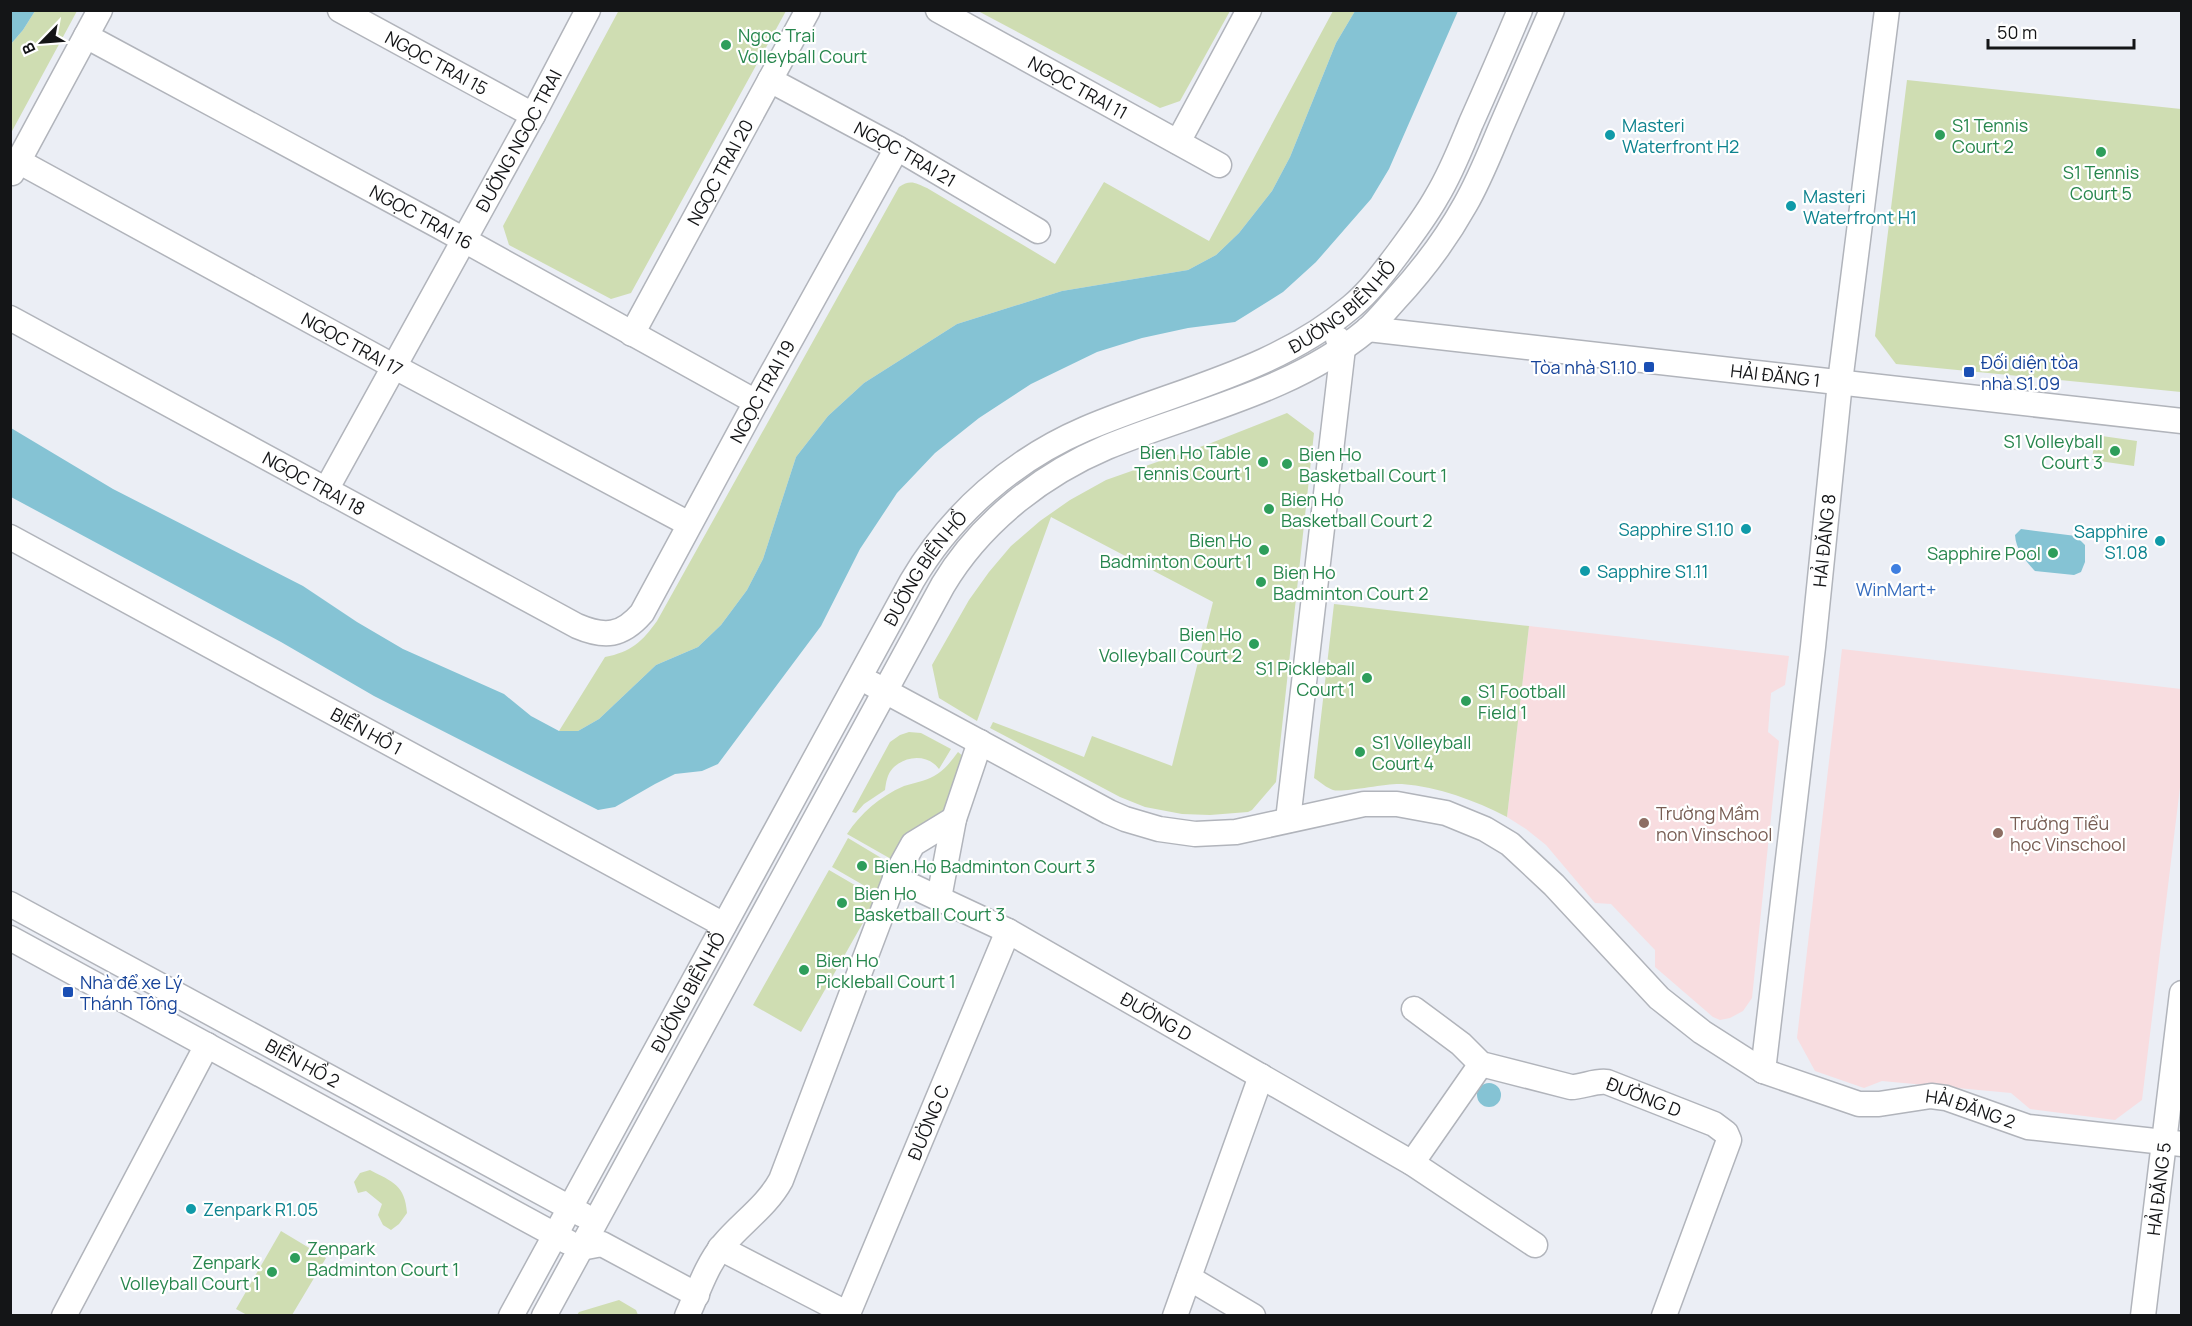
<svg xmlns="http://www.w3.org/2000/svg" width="2192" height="1326" viewBox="0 0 2192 1326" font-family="Manrope,sans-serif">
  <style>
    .education { fill: #f8dde0 }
    .green { fill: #cfddb2 }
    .water { fill: #85c3d4 }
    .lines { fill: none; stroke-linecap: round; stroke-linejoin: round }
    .minor-casing { stroke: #b1b4bb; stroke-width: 27 }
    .minor { stroke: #fff; stroke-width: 24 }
    .leisure-dot { fill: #2e9e5b; stroke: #fff; stroke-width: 2 }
    .culture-dot { fill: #0f9aa8; stroke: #fff; stroke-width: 2 }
    .transit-dot { fill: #1a4fb4; stroke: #fff; stroke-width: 2 }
    .shop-dot { fill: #3f7fe0; stroke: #fff; stroke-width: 2 }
    .education-dot { fill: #8d6e63; stroke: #fff; stroke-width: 2 }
    .labels { text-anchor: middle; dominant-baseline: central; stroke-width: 4.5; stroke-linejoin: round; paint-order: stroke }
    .leisure-label { font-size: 18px; fill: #27864d; stroke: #fff; text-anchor: start }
    .street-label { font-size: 18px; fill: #141517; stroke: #fff }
    .culture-label { font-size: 18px; fill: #0d838f; stroke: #fff; text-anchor: start }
    .transit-label { font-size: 18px; fill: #164399; stroke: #fff; text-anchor: start }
    .shop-label { font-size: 18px; fill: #366cbe; stroke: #fff }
    .education-label { font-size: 18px; fill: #785e54; stroke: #fff; text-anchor: start }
  </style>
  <rect width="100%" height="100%" fill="#ebeef5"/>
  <path class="education" d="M1529,626L1789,656L1785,685L1771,693L1768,732L1779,741L1752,998L1743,1011L1730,1018L1720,1020L1713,1017L1655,967V950L1611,904L1595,903L1546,845L1526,829L1507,817Z
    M1842,649L2181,689V779L2142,1100L2115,1120L2030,1109L2011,1093L1882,1081L1864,1088L1815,1071L1797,1038Z"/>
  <path class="green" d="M619,10L786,11L631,293L611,299L509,245L503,226Z
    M35,11H77L11,133V44L23,30Z
    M978,11H1230L1180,101L1160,108Z
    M1333,11H1355L1336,43L1290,157L1272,191L1239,233L1216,255L1188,270L1062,291L957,324L864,383L828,416L796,457L763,559L747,590L721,625L698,647L656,665L599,719L578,731H559L605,657C631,652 642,642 657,621L899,187C910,179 916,183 927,188L1055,264L1104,182L1209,241Z
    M1907,80L2181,109V392L1896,364L1875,336Z
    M1287,413L1314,433L1276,782L1252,810L1248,812L1210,815L1182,814L1145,807L1120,797L990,728L993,722L1084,757L1092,736L1172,766L1213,602L1051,517L977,721L939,698L932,665L969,600L989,572L1011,546L1040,521L1070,500L1106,480L1211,443Z
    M2095,435L2137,441L2134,466L2092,460Z
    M1334,604L1529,626L1507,817C1474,800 1439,787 1402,784C1386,783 1343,793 1333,790C1327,788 1320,782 1314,778Z
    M909,732L921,733L951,749L939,769C928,754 906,755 893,768C887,774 886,783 885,790L864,804L856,813L852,812L890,742L900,735Z
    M958,752L964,757L943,819L891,859L847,834C861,813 879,797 904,786C910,784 916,783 922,781C939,776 948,766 958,752Z
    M848,838L893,865L877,893L832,867Z
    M829,870L877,898L801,1032L753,1005Z
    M370,1170C393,1182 405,1185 407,1213L399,1224L391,1230L383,1225L378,1215L382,1204L366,1191L358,1193L354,1182L360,1173Z
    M281,1231L326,1258L292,1315H247L236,1309Z
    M619,1300L636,1310L638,1315H577L579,1312Z"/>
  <path class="water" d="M11,10L35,11L23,30L11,44Z
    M1355,11H1458L1389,169L1371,199L1316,262L1283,292L1235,322L1188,328L1142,338L1097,352L1031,384L979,418L935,453L897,493L860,549L821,626L718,764L702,771L675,774L655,784L615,807L598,810L374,696L281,642L11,497V428L113,489L303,586L357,622L403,649L504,694L531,716L559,731H578L599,719L656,665L698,647L721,625L747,590L763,559L796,457L828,416L864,383L957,324L1062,291L1188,270L1216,255L1239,233L1272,191L1290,157L1336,43Z
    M2021,529L2076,536L2085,545V562L2081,572L2074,575L2035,571C2025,560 2016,550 2015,535Z
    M1477 1095a12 12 0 1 1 24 0a12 12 0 1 1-24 0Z"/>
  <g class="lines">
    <g class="minor-casing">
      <g id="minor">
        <path id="s1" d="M340,10L533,115"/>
        <path id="s2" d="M938,10L1219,165"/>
        <path id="s3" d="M86,36L437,225L756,402"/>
        <path id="s4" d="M770,80L897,148L1038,231"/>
        <path d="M1178,142L1249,10"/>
        <path id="s5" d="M18,161L393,366L689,524"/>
        <path d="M12,173L100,10"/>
        <path id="s6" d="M10,318L577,626C605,638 622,636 642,613L756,402L897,148"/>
        <path id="s7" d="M1368,329L2182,421"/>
        <path id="s8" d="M632,334L808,10"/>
        <path id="s9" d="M326,490L533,115L588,10"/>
        <path id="s10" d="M10,537L724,925"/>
        <path id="s11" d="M872,684L1109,812L1125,819L1159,829L1195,834L1236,832L1364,804H1397L1446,813L1485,829L1510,844L1554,885L1659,998L1702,1032L1763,1071L1859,1104H1879L1931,1096L1946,1098L2028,1127L2182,1144"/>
        <path d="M1288,820L1343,348L1338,339"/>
        <path id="s12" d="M895,878L1008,931L1412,1163L1535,1245"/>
        <path d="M939,898L954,819L980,742"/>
        <path id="s13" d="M10,904L583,1215"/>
        <path d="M10,938L568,1242"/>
        <path id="s14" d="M1414,1009L1461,1044L1481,1064L1571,1087C1583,1087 1596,1080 1607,1082L1714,1124L1726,1133L1729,1140L1664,1316"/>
        <path id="s15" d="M1763,1071L1813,647L1840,382L1887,10"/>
        <path d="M1412,1163L1481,1064"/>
        <path d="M581,1248L602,1244L697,1295"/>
        <path d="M720,1248L848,1314"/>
        <path d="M1189,1278L1253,1316"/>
        <path d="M64,1316L207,1045"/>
        <path id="s16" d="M511,1316L912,581C952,513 1013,460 1085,429C1176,390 1274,372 1351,307C1370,291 1384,272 1399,252C1412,234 1426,216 1437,196C1451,173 1461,147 1471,123C1488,85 1504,48 1520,10"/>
        <path d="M544,1316L943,585C980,523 1041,475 1107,447C1195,411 1292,392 1367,330C1377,321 1386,310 1395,300C1421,272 1446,239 1465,205C1479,181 1490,153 1501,127C1518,88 1535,49 1552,10"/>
        <path d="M687,1316C698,1292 706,1266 723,1245C741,1223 767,1206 781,1180L898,871L913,844L954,819"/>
        <path id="s17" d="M847,1316L1008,931"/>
        <path d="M1175,1316L1261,1076"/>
        <path id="s18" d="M2143,1316L2182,993"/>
      </g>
    </g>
    <use href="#minor" class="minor"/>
  </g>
  <g class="leisure-dot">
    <circle cx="726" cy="45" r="6"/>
    <circle cx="1940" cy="135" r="6"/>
    <circle cx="2101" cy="152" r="6"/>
    <circle cx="2115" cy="451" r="6"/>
    <circle cx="1263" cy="462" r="6"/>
    <circle cx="1287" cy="464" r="6"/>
    <circle cx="1269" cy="509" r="6"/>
    <circle cx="1264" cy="550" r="6"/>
    <circle cx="2053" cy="553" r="6"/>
    <circle cx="1261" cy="582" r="6"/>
    <circle cx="1254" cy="644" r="6"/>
    <circle cx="1367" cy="678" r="6"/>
    <circle cx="1466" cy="701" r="6"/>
    <circle cx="1360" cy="752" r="6"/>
    <circle cx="862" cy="866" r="6"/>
    <circle cx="842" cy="903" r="6"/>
    <circle cx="804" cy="970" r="6"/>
    <circle cx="295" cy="1258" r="6"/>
    <circle cx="272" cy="1272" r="6"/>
  </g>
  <g class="culture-dot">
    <circle cx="1610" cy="135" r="6"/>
    <circle cx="1791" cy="206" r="6"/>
    <circle cx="1746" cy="529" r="6"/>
    <circle cx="2160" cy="541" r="6"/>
    <circle cx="1585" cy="571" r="6"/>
    <circle cx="191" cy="1209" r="6"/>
  </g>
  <g class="transit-dot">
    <rect x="1643" y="361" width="12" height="12" rx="3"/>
    <rect x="1963" y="366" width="12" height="12" rx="3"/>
    <rect x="62" y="986" width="12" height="12" rx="3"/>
  </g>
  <circle class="shop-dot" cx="1896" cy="569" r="6"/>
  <g class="education-dot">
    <circle cx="1644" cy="823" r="6"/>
    <circle cx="1998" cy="833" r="6"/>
  </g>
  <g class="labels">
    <g class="leisure-label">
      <text x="738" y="35">Ngoc Trai<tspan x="738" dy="21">Volleyball Court</tspan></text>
      <text x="1952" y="125">S1 Tennis<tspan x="1952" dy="21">Court 2</tspan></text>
      <text x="2101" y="172" text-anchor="middle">S1 Tennis<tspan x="2101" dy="21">Court 5</tspan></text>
      <text x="2103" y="441" text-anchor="end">S1 Volleyball<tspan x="2103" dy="21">Court 3</tspan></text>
      <text x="1251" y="452" text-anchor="end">Bien Ho Table<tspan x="1251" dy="21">Tennis Court 1</tspan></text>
      <text x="1299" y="454">Bien Ho<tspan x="1299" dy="21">Basketball Court 1</tspan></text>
      <text x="1281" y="499">Bien Ho<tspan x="1281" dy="21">Basketball Court 2</tspan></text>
      <text x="1252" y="540" text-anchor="end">Bien Ho<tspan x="1252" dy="21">Badminton Court 1</tspan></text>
      <text x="2041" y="553" text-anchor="end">Sapphire Pool</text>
      <text x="1273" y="572">Bien Ho<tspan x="1273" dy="21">Badminton Court 2</tspan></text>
      <text x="1242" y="634" text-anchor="end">Bien Ho<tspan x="1242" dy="21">Volleyball Court 2</tspan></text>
      <text x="1355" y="668" text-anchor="end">S1 Pickleball<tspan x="1355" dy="21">Court 1</tspan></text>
      <text x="1478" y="691">S1 Football<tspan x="1478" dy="21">Field 1</tspan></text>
      <text x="1372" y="742">S1 Volleyball<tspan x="1372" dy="21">Court 4</tspan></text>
      <text x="874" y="866">Bien Ho Badminton Court 3</text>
      <text x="854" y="893">Bien Ho<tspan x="854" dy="21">Basketball Court 3</tspan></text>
      <text x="816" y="960">Bien Ho<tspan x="816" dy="21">Pickleball Court 1</tspan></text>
      <text x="307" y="1248">Zenpark<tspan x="307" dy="21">Badminton Court 1</tspan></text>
      <text x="260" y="1262" text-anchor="end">Zenpark<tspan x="260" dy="21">Volleyball Court 1</tspan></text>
    </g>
    <g class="street-label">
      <text stroke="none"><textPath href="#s1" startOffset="110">NGỌC TRAI 15</textPath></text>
      <text stroke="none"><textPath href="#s2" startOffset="160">NGỌC TRAI 11</textPath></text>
      <text stroke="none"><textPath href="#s9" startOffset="399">ĐƯỜNG NGỌC TRAI</textPath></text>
      <text stroke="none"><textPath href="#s4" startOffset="154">NGỌC TRAI 21</textPath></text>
      <text stroke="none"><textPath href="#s8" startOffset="184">NGỌC TRAI 20</textPath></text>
      <text stroke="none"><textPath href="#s3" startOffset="381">NGỌC TRAI 16</textPath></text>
      <text stroke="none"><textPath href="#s16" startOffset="1359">ĐƯỜNG BIỂN HỒ</textPath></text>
      <text stroke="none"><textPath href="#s5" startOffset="381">NGỌC TRAI 17</textPath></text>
      <text stroke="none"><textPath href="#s7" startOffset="410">HẢI ĐĂNG 1</textPath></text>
      <text stroke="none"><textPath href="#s6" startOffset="970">NGỌC TRAI 19</textPath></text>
      <text stroke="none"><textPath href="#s6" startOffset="346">NGỌC TRAI 18</textPath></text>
      <text stroke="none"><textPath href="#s15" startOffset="534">HẢI ĐĂNG 8</textPath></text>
      <text stroke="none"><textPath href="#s16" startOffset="855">ĐƯỜNG BIỂN HỒ</textPath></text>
      <text stroke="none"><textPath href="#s10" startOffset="406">BIỂN HỒ 1</textPath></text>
      <text stroke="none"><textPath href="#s16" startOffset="369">ĐƯỜNG BIỂN HỒ</textPath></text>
      <text stroke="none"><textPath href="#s12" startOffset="296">ĐƯỜNG D</textPath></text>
      <text stroke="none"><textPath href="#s13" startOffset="333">BIỂN HỒ 2</textPath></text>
      <text stroke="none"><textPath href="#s14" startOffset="256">ĐƯỜNG D</textPath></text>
      <text stroke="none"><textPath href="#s11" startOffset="1242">HẢI ĐĂNG 2</textPath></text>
      <text stroke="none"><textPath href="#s17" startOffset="210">ĐƯỜNG C</textPath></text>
      <text stroke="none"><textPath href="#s18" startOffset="128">HẢI ĐĂNG 5</textPath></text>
    </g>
    <g class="culture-label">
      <text x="1622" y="125">Masteri<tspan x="1622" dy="21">Waterfront H2</tspan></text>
      <text x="1803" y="196">Masteri<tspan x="1803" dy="21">Waterfront H1</tspan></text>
      <text x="1734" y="529" text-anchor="end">Sapphire S1.10</text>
      <text x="2148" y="531" text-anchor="end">Sapphire<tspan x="2148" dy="21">S1.08</tspan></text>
      <text x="1597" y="571">Sapphire S1.11</text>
      <text x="203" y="1209">Zenpark R1.05</text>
    </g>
    <g class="transit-label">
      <text x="1981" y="362">Đối diện tòa<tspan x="1981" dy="21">nhà S1.09</tspan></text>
      <text x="1637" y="367" text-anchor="end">Tòa nhà S1.10</text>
      <text x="80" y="982">Nhà để xe Lý<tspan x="80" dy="21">Thánh Tông</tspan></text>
    </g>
    <g class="shop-label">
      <text x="1896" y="589">WinMart+</text>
    </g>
    <g class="education-label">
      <text x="1656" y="813">Trường Mầm<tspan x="1656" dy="21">non Vinschool</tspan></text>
      <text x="2010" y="823">Trường Tiểu<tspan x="2010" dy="21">học Vinschool</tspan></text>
    </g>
  </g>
  <rect width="2192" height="1326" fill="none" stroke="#141517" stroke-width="24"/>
  <g transform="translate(42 42) rotate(245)" stroke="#ffffff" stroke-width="4.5" paint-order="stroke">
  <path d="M0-4.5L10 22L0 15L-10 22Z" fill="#141517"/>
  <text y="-9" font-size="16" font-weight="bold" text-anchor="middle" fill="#141517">B</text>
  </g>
  <path d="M1988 39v9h146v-9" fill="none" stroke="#141517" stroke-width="3"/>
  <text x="1997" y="39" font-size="18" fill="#141517" stroke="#ffffff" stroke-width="4.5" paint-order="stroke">50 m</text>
</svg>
